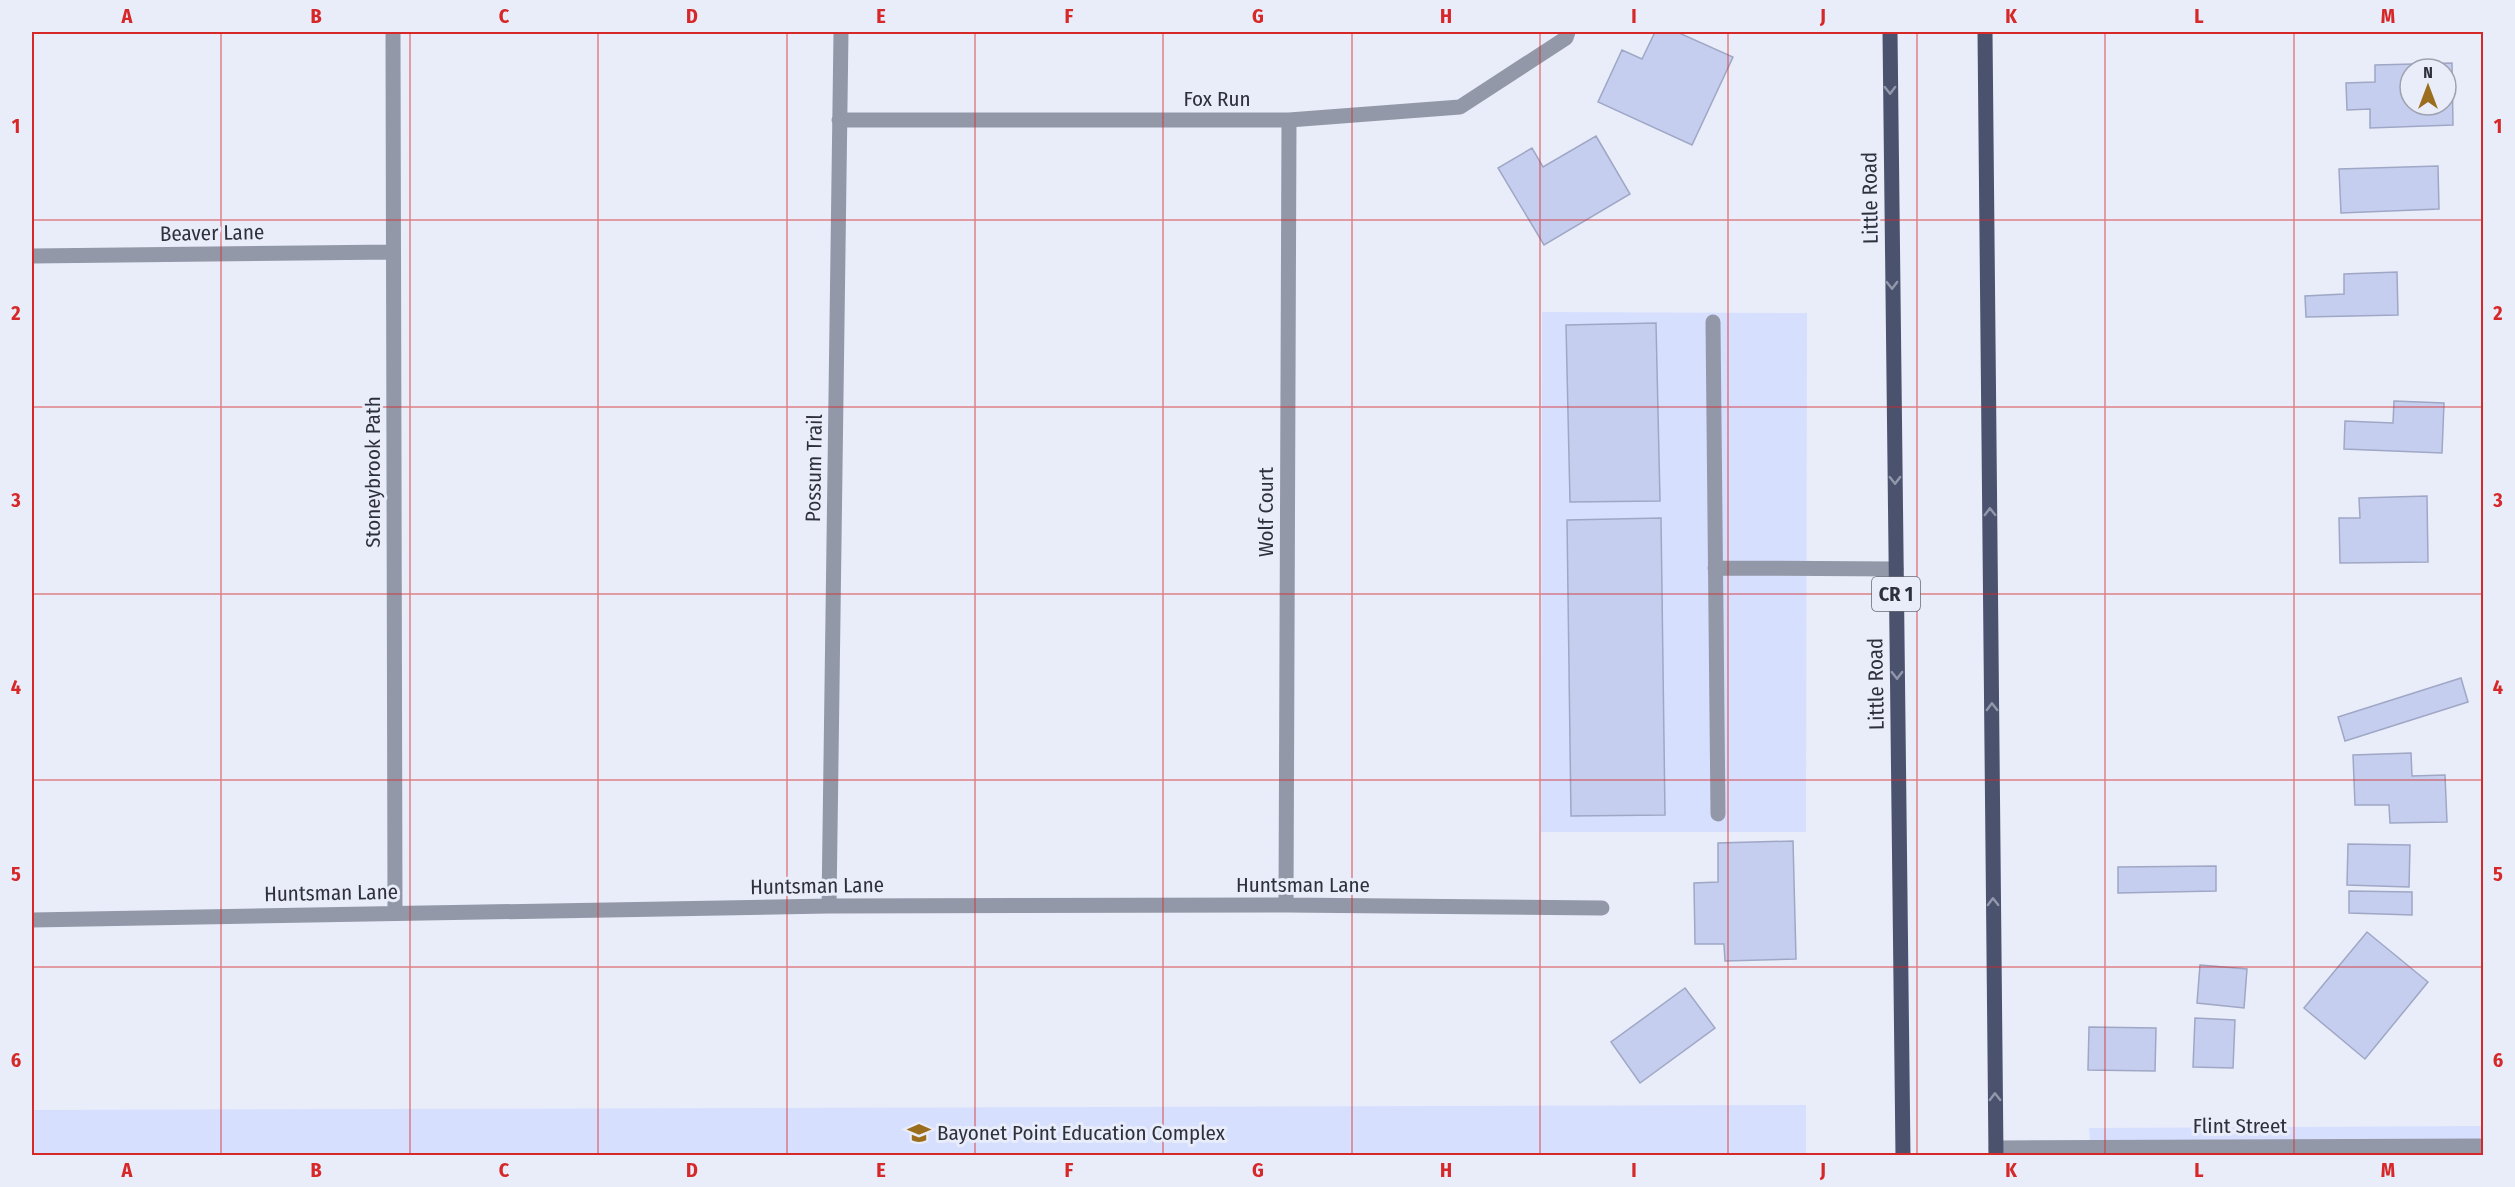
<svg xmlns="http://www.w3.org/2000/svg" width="2515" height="1187" viewBox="0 0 2515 1187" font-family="'Fira Sans Condensed',sans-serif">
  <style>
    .built { fill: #d7dfff }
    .building { fill: #c6ceef; stroke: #9fa7c5; stroke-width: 1.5; fill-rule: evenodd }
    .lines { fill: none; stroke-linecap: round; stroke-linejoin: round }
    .lane { stroke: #9398a8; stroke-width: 15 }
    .street { stroke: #9398a8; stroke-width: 15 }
    .primary { stroke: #4b526d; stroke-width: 15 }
    .oneway { stroke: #9298ac }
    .grid { fill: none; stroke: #d62828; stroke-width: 1.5; stroke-opacity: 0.55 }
    .labels { text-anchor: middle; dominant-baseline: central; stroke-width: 6; stroke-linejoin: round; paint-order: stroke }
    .shield { fill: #e9edfa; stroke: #666976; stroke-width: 1.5 }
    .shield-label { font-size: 20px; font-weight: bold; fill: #2e313d }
    .street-label { font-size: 21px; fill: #2e313d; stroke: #e9edfa }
    .poi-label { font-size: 21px; fill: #2e313d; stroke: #e9edfa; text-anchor: start }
    .neatline { fill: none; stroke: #d62828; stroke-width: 2 }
    .grid-label { font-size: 20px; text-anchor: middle; font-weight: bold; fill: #d62828 }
  </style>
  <rect width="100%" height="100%" fill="#e9edfa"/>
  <path class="built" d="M1542,312L1807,313L1806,832H1541Z
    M1806,1105V1156L32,1155V1110Z
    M2483,1126V1155H2091L2089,1128Z"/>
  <path class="building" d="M1655,32H1677L1733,57L1692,145L1598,102L1622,50L1642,59Z
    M2452,63L2453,125L2370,128V109L2347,110L2346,83L2375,82V65ZM2410,69H2446V105H2410Z
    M1596,136L1630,194L1544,245L1498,168L1532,148L1543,167Z
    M2438,166L2439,209L2341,213L2339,169Z
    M2397,272L2398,315L2306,317L2305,296L2344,294V274Z
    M1656,323L1660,501L1570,502L1566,325Z
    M2394,401L2444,403L2442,453L2344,449L2345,421L2393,423Z
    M2427,496L2428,562L2340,563L2339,518H2360L2359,498Z
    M1661,518L1665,815L1571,816L1567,520Z
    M2461,678L2468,702L2345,741L2338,717Z
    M2411,753L2412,776L2445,775L2447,822L2390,823L2389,805H2355L2353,755Z
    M1793,841L1796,959L1725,961L1724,944H1695L1694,883L1718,882V843Z
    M2348,844L2410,845L2409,887L2347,885Z
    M2216,866V891L2118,893V867Z
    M2349,891L2412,892V915L2349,913Z
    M2367,932L2428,982L2365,1059L2304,1008Z
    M2200,965L2247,969L2244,1008L2197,1003Z
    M1685,988L1715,1028L1640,1083L1611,1042Z
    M2195,1018L2235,1020L2233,1068L2193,1067Z
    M2089,1027L2156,1028L2155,1071L2088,1070Z"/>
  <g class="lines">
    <path class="lane" d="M1713,322L1718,814
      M1715,568L1896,569"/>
    <path class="street" d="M393,32L395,913
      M839,120H1289L1460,107L1566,38L1568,32
      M32,256L393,252
      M1286,905L1289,120
      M829,906L841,32
      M32,920L829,906L1286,905L1602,908
      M1996,1148L2484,1146"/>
    <path class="primary" d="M1890,32L1903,1156
      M1985,32L1996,1156"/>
  </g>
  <defs><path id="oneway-chevron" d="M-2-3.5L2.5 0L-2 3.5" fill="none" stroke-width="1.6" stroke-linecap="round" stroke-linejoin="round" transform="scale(1.5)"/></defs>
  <g class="oneway">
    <use href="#oneway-chevron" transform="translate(1890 90) rotate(89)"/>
    <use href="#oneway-chevron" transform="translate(1892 285) rotate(89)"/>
    <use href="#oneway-chevron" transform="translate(1895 480) rotate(89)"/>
    <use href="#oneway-chevron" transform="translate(1990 512) rotate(-91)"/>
    <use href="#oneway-chevron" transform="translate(1897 675) rotate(89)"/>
    <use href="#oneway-chevron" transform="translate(1992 707) rotate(-91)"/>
    <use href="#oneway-chevron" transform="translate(1993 902) rotate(-91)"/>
    <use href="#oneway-chevron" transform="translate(1995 1097) rotate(-91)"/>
  </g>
  <path class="grid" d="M221,32V1156M410,32V1156M598,32V1156M787,32V1156M975,32V1156M1163,32V1156M1352,32V1156M1540,32V1156M1728,32V1156M1917,32V1156M2105,32V1156M2294,32V1156M32,220H2484M32,407H2484M32,594H2484M32,780H2484M32,967H2484"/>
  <defs>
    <g id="school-bare" transform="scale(1.8)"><path d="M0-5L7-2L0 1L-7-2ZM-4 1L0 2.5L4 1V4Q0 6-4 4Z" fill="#9b6e1e" stroke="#e9edfa" stroke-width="2.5" paint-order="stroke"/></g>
  </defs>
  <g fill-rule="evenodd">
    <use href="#school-bare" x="919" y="1133"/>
  </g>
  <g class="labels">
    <rect class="shield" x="1872" y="577" width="48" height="34" rx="4.5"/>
    <g class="shield-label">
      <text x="1896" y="594">CR 1</text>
    </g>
    <g class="street-label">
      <text x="1217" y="99">Fox Run</text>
      <text transform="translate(1870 198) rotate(-91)">Little Road</text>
      <text transform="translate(212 233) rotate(-1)">Beaver Lane</text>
      <text transform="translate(814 468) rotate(-89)">Possum Trail</text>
      <text transform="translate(373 472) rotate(-90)">Stoneybrook Path</text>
      <text transform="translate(1266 512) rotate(-90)">Wolf Court</text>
      <text transform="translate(1876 684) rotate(-91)">Little Road</text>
      <text x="1303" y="885">Huntsman Lane</text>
      <text transform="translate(817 886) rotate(-1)">Huntsman Lane</text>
      <text transform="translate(331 893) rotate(-1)">Huntsman Lane</text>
      <text x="2240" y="1126">Flint Street</text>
    </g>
    <g class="poi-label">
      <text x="937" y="1133">Bayonet Point Education Complex</text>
    </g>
  </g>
  <rect width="2515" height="1187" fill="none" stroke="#e9edfa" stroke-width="66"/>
  <g transform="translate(2428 87)"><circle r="28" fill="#e9edfa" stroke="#9ea2ae" stroke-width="1.5"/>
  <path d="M0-4.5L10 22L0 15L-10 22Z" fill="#9b6e1e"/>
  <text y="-9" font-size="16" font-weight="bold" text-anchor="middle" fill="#2e313d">N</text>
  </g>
  <rect x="33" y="33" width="2449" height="1121" class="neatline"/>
  <g class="grid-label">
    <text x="127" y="23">A</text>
    <text x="316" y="23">B</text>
    <text x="504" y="23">C</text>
    <text x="692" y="23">D</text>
    <text x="881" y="23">E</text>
    <text x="1069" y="23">F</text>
    <text x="1258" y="23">G</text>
    <text x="1446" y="23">H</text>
    <text x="1634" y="23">I</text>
    <text x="1823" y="23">J</text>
    <text x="2011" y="23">K</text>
    <text x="2199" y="23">L</text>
    <text x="2388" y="23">M</text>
    <text x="16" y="133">1</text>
    <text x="2498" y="133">1</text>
    <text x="16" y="320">2</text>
    <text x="2498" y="320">2</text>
    <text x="16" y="507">3</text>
    <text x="2498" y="507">3</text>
    <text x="16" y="694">4</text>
    <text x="2498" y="694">4</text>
    <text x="16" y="881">5</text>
    <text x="2498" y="881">5</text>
    <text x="16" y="1067">6</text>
    <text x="2498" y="1067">6</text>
    <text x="127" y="1177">A</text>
    <text x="316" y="1177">B</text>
    <text x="504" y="1177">C</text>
    <text x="692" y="1177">D</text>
    <text x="881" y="1177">E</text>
    <text x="1069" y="1177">F</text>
    <text x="1258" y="1177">G</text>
    <text x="1446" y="1177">H</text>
    <text x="1634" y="1177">I</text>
    <text x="1823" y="1177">J</text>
    <text x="2011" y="1177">K</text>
    <text x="2199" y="1177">L</text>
    <text x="2388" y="1177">M</text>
  </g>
</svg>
